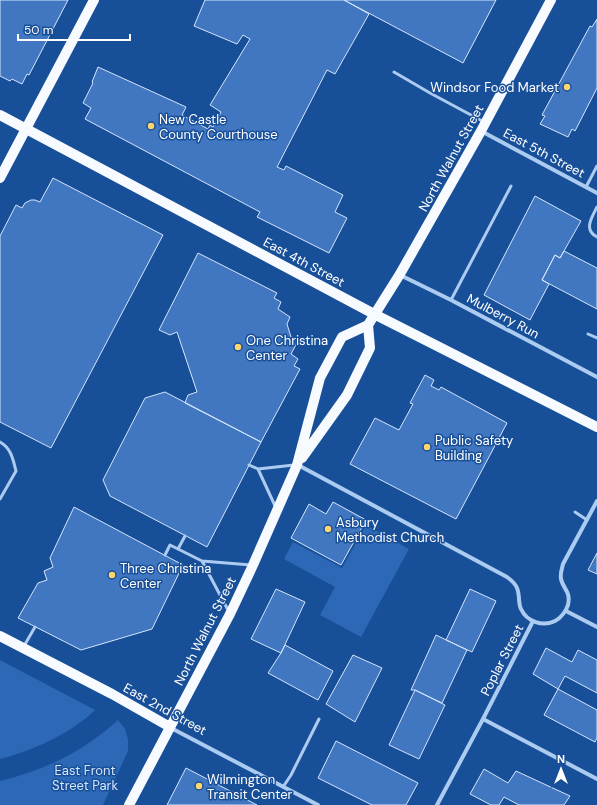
<svg xmlns="http://www.w3.org/2000/svg" width="597" height="805" viewBox="0 0 597 805" font-family="'DM Sans',sans-serif">
  <style>
    .green { fill: #2c68b6 }
    .building { fill: #4177c0; stroke: #d4e5fc }
    .lines { fill: none; stroke-linecap: round; stroke-linejoin: round }
    .service { stroke: #accbf1; stroke-width: 3 }
    .minor { stroke: #accbf1; stroke-width: 4 }
    .primary { stroke: #f7faff; stroke-width: 10 }
    .poi-dot { fill: #ffd66d; stroke: #184f99; stroke-width: 1.5 }
    .labels { text-anchor: middle; dominant-baseline: central; stroke-width: 3; stroke-linejoin: round; paint-order: stroke }
    .poi-label { font-size: 13px; fill: #fff; stroke: #184f99; text-anchor: start }
    .street-label { font-size: 13px; fill: #fff; stroke: #184f99 }
    .park-label { font-size: 13px; fill: #d4e5fc; stroke: #184f99 }
  </style>
  <rect width="100%" height="100%" fill="#184f99"/>
  <path class="green" d="M366,525L409,549L361,637L320,615L335,587L284,559L293,542L342,568Z
    M0,660L95,710C70,734 32,751 0,759Z
    M118,720L125,729L128,739V751L103,805H0V781C33,773 66,760 93,740C102,734 110,727 118,720Z"/>
  <path class="building" d="M0,0H68L29,75L27,74L22,84L12,79L10,81L0,76Z
    M205,0H344L369,14L335,74L327,70L277,167L284,170L286,166L343,195L335,212L347,218L329,253L257,217L260,212L85,119L91,108L83,103L93,83L92,82L98,67L186,107L182,115L208,129L210,125L213,127L221,112L210,105L250,39L243,35L237,44L194,26Z
    M344,0H496L463,63Z
    M597,19V88L575,131L572,129L568,137L540,124L545,116L542,115L590,26L592,27Z
    M53,178L163,235L51,448L0,422V236L16,205L22,208L25,203L31,200H35L40,202Z
    M535,196L581,221L560,258L555,255L542,280L549,284L530,320L484,295Z
    M564,251L597,268V309L542,280L555,255L560,258Z
    M198,253L277,293L274,298L281,302L278,309L290,317L287,324L291,337L298,341L291,354L298,359L294,366L300,369L261,442L185,403L188,395L197,392L177,332L170,335L159,330Z
    M425,375L434,380L431,386L439,390L441,387L507,423L456,519L350,464L375,418L399,430L413,404L410,403Z
    M165,392L261,442L207,547L110,496L103,480L145,398Z
    M333,502L366,520L341,565L291,538L309,504L326,514Z
    M74,507L183,565L152,629L81,650L18,618L38,583L47,580L44,571L53,567L50,558Z
    M597,553V574L588,570Z
    M276,589L305,602L281,653L251,639Z
    M470,589L496,601L472,652L446,640Z
    M436,635L467,650L442,703L415,690H411Z
    M285,645L333,671L318,700L268,673L281,653Z
    M546,648L572,662L578,650L597,660V693L565,676L558,689L533,674Z
    M353,655L382,668L355,722L326,704Z
    M558,689L597,710V738L595,742L544,715Z
    M415,690L445,705L419,759L389,745Z
    M336,741L418,783L406,805H372L318,778Z
    M186,768L257,805H167Z
    M484,769L508,783L516,771L570,796L564,805H519L504,797L499,805H491L470,794Z"/>
  <g class="lines">
    <path class="service" d="M394,72L430,93L484,122
      M586,187L597,166
      M597,207C592,217 583,230 597,237
      M451,300L511,186
      M588,334L597,338
      M0,442C11,448 13,459 16,471L0,499
      M249,465L258,469L276,508
      M258,469L294,465
      M575,512L587,520
      M178,549L185,536
      M165,555L170,545L202,561L251,565
      M202,561L228,610
      M24,646L35,627
      M283,787L291,775L319,719"/>
    <path class="minor" d="M481,131L597,193
      M400,275L451,300L597,377
      M298,465L507,577C511,580 515,583 517,588C520,595 518,603 521,609C527,622 543,627 555,621C561,618 566,611 568,605C571,591 563,589 561,579C560,573 562,569 563,564L597,501
      M566,611L597,627
      M483,719L597,779
      M171,728L318,805
      M437,805L483,719L533,621"/>
    <path class="primary" d="M0,115L374,314L597,427
      M0,178L94,0
      M302,458L347,395L370,348L368,325L400,274L481,131L551,0
      M0,636L112,694L170,727
      M129,805L230,614L253,565L297,465L320,378L342,337L368,325"/>
  </g>
  <g class="poi-dot">
    <circle cx="567" cy="87" r="4"/>
    <circle cx="151" cy="126" r="4"/>
    <circle cx="238" cy="347" r="4"/>
    <circle cx="427" cy="447" r="4"/>
    <circle cx="328" cy="529" r="4"/>
    <circle cx="112" cy="575" r="4"/>
    <circle cx="199" cy="786" r="4"/>
  </g>
  <g class="labels">
    <g class="poi-label">
      <text x="559" y="87" text-anchor="end">Windsor Food Market</text>
      <text x="159" y="119">New Castle<tspan x="159" dy="15">County Courthouse</tspan></text>
      <text x="246" y="340">One Christina<tspan x="246" dy="15">Center</tspan></text>
      <text x="435" y="440">Public Safety<tspan x="435" dy="15">Building</tspan></text>
      <text x="336" y="522">Asbury<tspan x="336" dy="15">Methodist Church</tspan></text>
      <text x="120" y="568">Three Christina<tspan x="120" dy="15">Center</tspan></text>
      <text x="207" y="779">Wilmington<tspan x="207" dy="15">Transit Center</tspan></text>
    </g>
    <g class="street-label">
      <text transform="translate(544 153) rotate(28)">East 5th Street</text>
      <text transform="translate(451 158) rotate(-61)">North Walnut Street</text>
      <text transform="translate(304 262) rotate(28)">East 4th Street</text>
      <text transform="translate(503 316) rotate(28)">Mulberry Run</text>
      <text transform="translate(205 631) rotate(-63)">North Walnut Street</text>
      <text transform="translate(502 660) rotate(-63)">Poplar Street</text>
      <text transform="translate(165 709) rotate(29)">East 2nd Street</text>
    </g>
    <g class="park-label">
      <text x="85" y="770">East Front<tspan x="85" dy="15">Street Park</tspan></text>
    </g>
  </g>
  <g transform="translate(561 769)" stroke="#184f99" stroke-width="3" paint-order="stroke">
  <path d="M0-3L7 15L0 10L-7 15Z" fill="#ffffff"/>
  <text y="-6" font-size="11" font-weight="bold" text-anchor="middle" fill="#ffffff">N</text>
  </g>
  <path d="M18 34v6h112v-6" fill="none" stroke="#ffffff" stroke-width="2"/>
  <text x="24" y="34" font-size="12" fill="#ffffff" stroke="#184f99" stroke-width="3" paint-order="stroke">50 m</text>
</svg>
